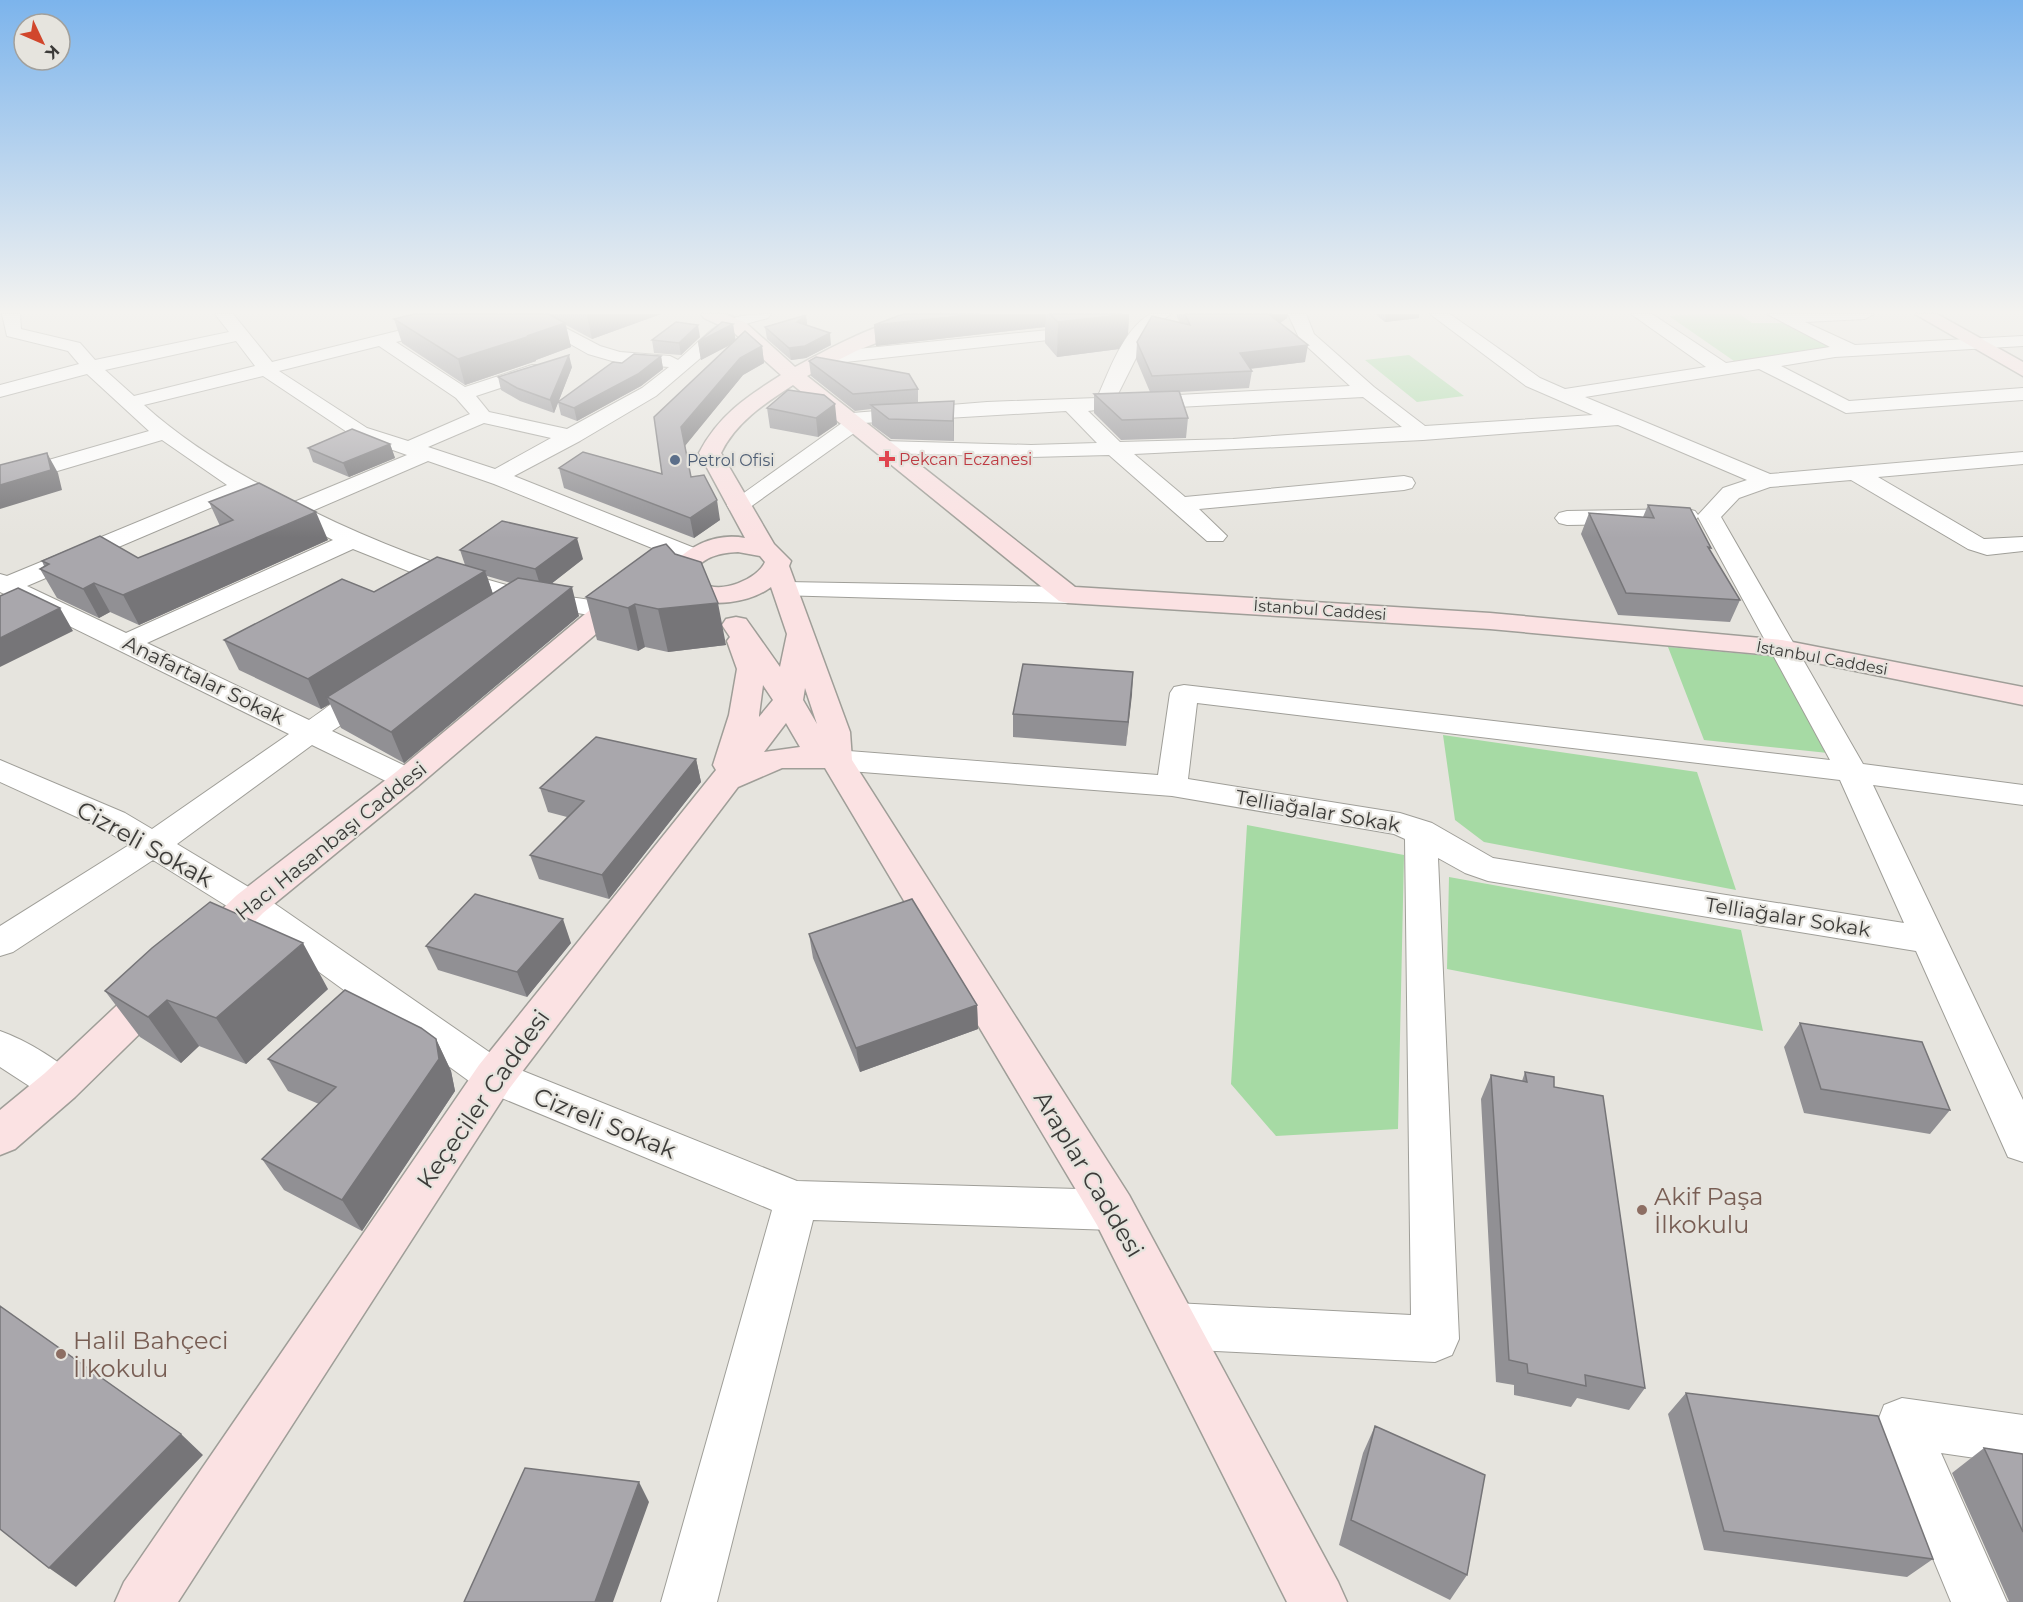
<svg xmlns="http://www.w3.org/2000/svg" width="2023" height="1602" viewBox="0 0 2023 1602" font-family="Montserrat,sans-serif">
  <style>
    .green { fill: #a6daa4 }
    .lines { fill: none; stroke-linecap: round; stroke-linejoin: round }
    .street-casing { stroke: #9f9e98; stroke-width: 2 }
    .secondary-casing { stroke: #9f9e98; stroke-width: 3 }
    .street { fill: #fff; fill-rule: evenodd }
    .secondary { fill: #fbe2e3; fill-rule: evenodd }
    .wall { fill: #919094; fill-rule: evenodd }
    .shaded-wall { fill: #767578 }
    .building { fill: #a9a7ac; stroke: #767578; stroke-width: 1.5 }
    .health-dot { fill: #e0444e; stroke: #e6e4de; stroke-width: 2 }
    .service-dot { fill: #5c6f8a; stroke: #e6e4de; stroke-width: 2 }
    .education-dot { fill: #8d6e63; stroke: #e6e4de; stroke-width: 2 }
    .labels { text-anchor: middle; dominant-baseline: central; stroke-width: 4.5; stroke-linejoin: round; paint-order: stroke }
    .far-health-label { font-size: 16px; fill: #be3a42; stroke: #e6e4de; text-anchor: start }
    .far-service-label { font-size: 16px; fill: #4e5e75; stroke: #e6e4de; text-anchor: start }
    .far-street-label { font-size: 16px; fill: #3c3b39; stroke: #e6e4de }
    .street-label { font-size: 20px; fill: #3c3b39; stroke: #e6e4de }
    .near-street-label { font-size: 24px; fill: #3c3b39; stroke: #e6e4de }
    .near-education-label { font-size: 24px; fill: #785e54; stroke: #e6e4de; text-anchor: start }
  </style>
  <rect width="100%" height="100%" fill="#e6e4de"/>
  <path class="green" d="M1704,314H1740L1752,323H1783L1835,349L1734,361L1669,316Z
    M1409,355L1464,396L1417,402L1365,360Z
    M1668,647L1780,657L1828,753L1704,740Z
    M1443,735L1697,772L1736,890L1484,842L1455,820Z
    M1247,825L1404,855L1398,1129L1276,1136L1231,1084Z
    M1449,877L1741,930L1763,1031L1447,969Z"/>
  <g class="lines">
    <g class="street-casing">
      <path id="street" d="M2,314H20L21,329L80,343L95,360L229,332L215,314H233L272,362L466,314H496L493,318L396,342L465,387L532,365H546L548,369L546,373L476,396L489,412L567,429L642,388L669,367L619,363L588,354L517,314H539L600,346L620,352L670,356L678,360C716,328 717,314 771,314L768,318L738,326L656,396L580,441L514,476L702,551L705,556L702,561L693,563L684,561L494,484L428,461L312,511C379,544 448,570 521,589C552,597 585,597 616,605L620,610L616,615L607,618L512,602L413,573L353,549L147,643L309,720C329,707 356,681 381,687L385,693L381,699L332,731L418,772L422,779L418,786L407,789L396,786L312,745L177,844L262,895L508,1065L797,1181L1113,1190L1128,1196L1135,1210L1128,1224L1113,1230L813,1220L717,1602H661L772,1210L480,1089L238,913L153,860L13,952L0,956V926L129,845L103,829L0,782V760L125,813L152,829L289,734L0,592V574L7,576L227,485L162,440L0,488V474L149,431L87,374L0,397V385L79,364L68,351L7,336ZM236,341L255,366L134,396L105,370ZM379,346L456,398L470,414L408,441L367,428L279,371ZM263,376L353,436L407,455L294,502C241,476 188,445 144,405ZM484,423L551,438L495,469L428,447ZM243,494L333,540L126,633L27,586Z
        M1150,314H1171L1151,328L1111,408L1088,411L1120,442L1233,439L1402,427L1363,397L1140,409L1133,407L1130,403L1133,399L1140,397L1350,386L1300,340L1288,314H1306L1314,334L1374,387L1425,426L1593,415L1526,386L1430,314H1450L1540,378L1565,389L1706,367L1631,314H1652L1726,363L1830,347L1767,314H1874L1865,319L1805,322L1855,345L2023,336V346L1835,357L1781,366L1849,401L2023,388V400L1846,413L1759,369L1585,397L1770,474L2023,452V464L1878,477L1984,539L2023,537V551L1987,555L1968,549L1851,480L1770,487L1739,498L1721,517L1863,764L2023,785V805L1873,785L2023,1100V1162L2008,1157L1916,951L1488,881L1465,873L1438,858L1459,1339L1452,1355L1435,1362L1175,1349L1158,1342L1152,1326L1158,1310L1175,1303L1411,1315L1405,839L1394,834L1172,796L836,770L825,767L821,760L825,753L836,750L1158,775L1170,693L1174,687L1184,685L1830,760L1698,517L1695,521L1687,523L1567,525L1559,523L1555,518L1559,513L1567,511L1687,509L1695,511L1698,515L1723,488L1747,480L1618,425L1423,440L1134,454L1185,497L1404,476L1412,478L1415,483L1412,488L1404,490L1199,509L1227,536L1223,541H1207L1109,455L1031,457L883,453L876,451L872,447L876,443L883,441L1031,445L1097,443L1066,411L863,423L861,428L746,510H730L727,505L842,423L837,418L840,414L987,402L1097,398C1110,370 1122,331 1150,314ZM1197,703L1840,780L1904,923L1493,858L1432,823L1400,813L1188,779Z
        M1089,326L1098,331L1095,335L827,364L818,358L827,352Z
        M786,582L1068,587L1077,590L1081,595L1077,600L1068,603L777,595L773,590L777,585Z
        M0,1031C23,1039 69,1064 80,1085L74,1097L60,1102L46,1097L0,1067Z
        M1902,1398L2023,1415V1465L1941,1453L2007,1602H1951L1877,1423L1884,1405Z"/>
    </g>
    <g class="secondary-casing">
      <path id="secondary" d="M701,314H725L746,323L795,367C840,343 891,314 942,314L939,318L856,351L807,376L1075,587L1490,613L1782,640L2023,687V705L1782,656L1490,629L1068,603L1059,601L793,385C764,404 736,422 721,453L774,544L791,561L789,566L850,732L852,760L1129,1195L1338,1582L1347,1602H1287L1097,1225L825,768H782L738,787L509,1089L178,1602H115L124,1582L479,1065L716,770L713,765L729,715L737,669L727,641L730,637L722,625L726,619L736,617L746,619L780,667L787,634L771,587C750,603 709,609 685,595C678,591 673,579 668,572C683,547 716,532 745,538L699,453C718,416 746,397 781,375L732,331L704,318ZM738,552L760,556L765,562C758,579 720,595 703,583C700,581 696,575 694,572C703,556 721,553 738,552ZM763,685L773,700L759,717V715ZM805,688L817,724L803,700ZM786,723L800,747L764,752Z
        M1915,314H1937L2023,362V376Z
        M628,588L637,590L641,596L617,616L418,786L263,913L220,956L207,960L194,956L188,946L194,936L237,895L396,772L597,604L619,590Z
        M160,974L174,978L179,989L174,1000L75,1097L15,1149L0,1155V1110L45,1073L146,978Z"/>
    </g>
    <use href="#street" class="street"/>
    <use href="#secondary" class="secondary"/>
  </g>
  <path class="wall" d="M414,314H661L592,339L566,325L571,347L536,360V361L465,385L402,343L394,319Z
    M903,314H1129L1128,334L1119,349L1057,357L1045,343V327L876,346L874,325Z
    M1177,314H1288L1287,318L1280,323L1305,362L1250,369L1252,371L1249,388L1180,392L1188,418L1186,438L1121,440L1094,413V394L1150,392L1136,359L1137,342L1180,323L1177,317Z
    M1375,314H1419V318L1385,322Z
    M806,315L807,326L831,345L806,358L791,360L767,339L765,327Z
    M733,324L735,340L762,346L764,363L743,375L685,445L691,477L720,520L694,538L564,488L559,468L662,474L731,344L701,360L698,342Z
    M700,337L681,355L654,353L652,340Z
    M661,356L663,369L641,386L577,421L561,415L558,402L622,363Z
    M809,361L918,389V403L954,420V441L891,439L872,425L871,409L855,411L811,376Z
    M572,367L554,413L520,401L501,390L498,377Z
    M788,390L837,424L818,437L770,428L767,408Z
    M390,444L395,458L349,477L313,462L308,448Z
    M209,502L328,540L139,625L110,612L99,618L57,598L40,569L44,566L42,561L138,558L220,526Z
    M1648,505L1711,548L1709,550L1740,600L1730,622L1618,615L1581,534L1589,513L1643,517Z
    M653,548L726,645L668,652L645,647L638,651L597,640L586,597Z
    M460,550L583,559L551,584L579,616L404,763L341,728L330,704L321,709L239,670L224,640L374,592L465,565ZM487,576L511,583L493,594Z
    M1133,672L1126,746L1013,737V714Z
    M696,759L701,782L609,899L539,879L530,855L567,817L548,812L540,788Z
    M809,934L977,1005L978,1029L860,1072L813,958Z
    M571,943L527,997L438,970L426,946Z
    M328,989L246,1064L199,1046L181,1063L140,1037L105,991Z
    M1800,1023L1950,1110L1930,1134L1804,1113L1784,1047Z
    M436,1039L451,1071L455,1091L362,1231L284,1190L262,1159L319,1104L288,1091L268,1059Z
    M1525,1072L1554,1087L1645,1388L1629,1410L1577,1398L1571,1407L1514,1395V1385L1496,1382L1481,1099L1491,1075L1522,1081Z
    M1686,1393L1933,1559L1907,1577L1704,1550L1668,1414Z
    M1375,1426L1467,1575L1450,1600L1339,1545L1363,1453Z
    M1984,1448L2023,1454V1602H2007L2009,1601L1952,1473Z"/>
  <path class="shaded-wall" d="M590,314H661L592,339L587,315Z
    M980,314H1046L1045,327L876,346L874,325Z
    M1121,314H1129L1128,334L1119,349L1057,357L1058,322Z
    M1271,314H1288L1287,318L1268,331L1270,315Z
    M1387,314H1419V318L1385,322Z
    M806,315L807,326L797,322Z
    M565,323L571,347L536,360V361L465,385L458,359Z
    M733,324L736,342L701,360L698,342Z
    M698,325L700,337L681,355L679,343Z
    M830,333L831,345L806,358L791,360L789,348Z
    M1308,345L1305,362L1238,370L1240,353Z
    M762,346L764,363L743,375L685,446L681,427L740,358Z
    M569,355L572,367L554,413L550,400Z
    M661,356L663,369L641,386L577,421L574,408Z
    M954,401V441L953,421Z
    M835,404L837,424L818,437L816,418Z
    M390,444L395,458L349,477L343,463Z
    M47,453L58,473L62,490L0,509V485Z
    M717,500L720,520L694,538L690,518Z
    M316,512L328,540L139,625L123,595Z
    M577,538L583,559L542,591L535,569Z
    M485,571L495,600L327,697L330,704L321,709L308,679Z
    M94,583L110,612L99,618L83,589Z
    M572,587L579,616L404,763L391,732Z
    M718,603L726,645L668,652L658,609Z
    M635,604L645,647L638,651L628,608Z
    M60,608L73,631L0,667V638Z
    M1133,672L1132,695L1126,746L1128,722Z
    M696,759L701,782L609,899L602,875Z
    M563,919L571,943L527,997L517,972Z
    M303,943L328,989L246,1064L216,1018Z
    M167,1000L199,1046L181,1063L148,1017Z
    M977,1005L978,1029L860,1072L856,1048Z
    M436,1039L451,1071L455,1091L362,1231L342,1200Z
    M181,1434L203,1455L76,1587L49,1568Z
    M639,1482L649,1502L613,1602H595Z"/>
  <path class="building" d="M414,314H549L565,323L527,336H530L458,359L394,319Z
    M903,314H980L874,325Z
    M1050,314H1121L1120,315L1058,322Z
    M1185,314H1271L1270,315L1308,345L1240,353L1252,371L1152,376L1137,342L1152,316L1190,325Z
    M806,315L797,322L830,333L805,346L789,348L765,327Z
    M676,322L698,325L679,343L652,340Z
    M722,322L733,324L698,342Z
    M745,331L762,346L740,358L681,427L691,477L704,475L717,500L690,518L559,468L583,452L662,474L654,417Z
    M634,354L661,356L638,374L574,408L558,402L613,362L622,363Z
    M569,355L550,400L517,388L498,377Z
    M816,357L909,374L918,389L853,394L809,361Z
    M788,390L824,395L835,404L816,418L767,408Z
    M1179,391L1188,418L1122,420L1094,394Z
    M954,401L953,421L889,419L871,405Z
    M352,429L390,444L343,463L308,448Z
    M47,453L51,470L0,485V465Z
    M259,483L316,512L123,595L94,583L83,589L40,569L49,564L42,561L100,536L138,558L233,520L209,502Z
    M1648,505L1690,508L1711,548L1708,547L1740,600L1626,593L1589,513L1654,518Z
    M502,521L577,538L535,569L460,550Z
    M666,544L675,554L701,562L718,603L658,609L635,604L628,608L586,597L653,548Z
    M437,557L485,571L308,679L224,640L342,579L374,592Z
    M518,578L572,587L391,732L327,697Z
    M18,588L60,608L0,638V596Z
    M1023,664L1133,672L1128,722L1013,714Z
    M596,737L696,759L602,875L530,855L584,801L540,788Z
    M475,894L563,919L517,972L426,946Z
    M912,899L977,1005L856,1048L809,934Z
    M210,902L303,943L216,1018L167,1000L148,1017L105,991L152,948Z
    M345,990L421,1028L436,1039L439,1059L342,1200L262,1159L336,1087L268,1059Z
    M1800,1023L1922,1042L1950,1110L1821,1089Z
    M1525,1072L1554,1077V1087L1603,1096L1645,1388L1585,1375L1586,1386L1528,1373L1527,1364L1509,1360L1491,1075L1527,1082Z
    M0,1306L181,1434L49,1568L0,1529Z
    M1686,1393L1878,1416L1933,1559L1724,1531Z
    M1375,1426L1485,1475L1467,1575L1351,1520Z
    M1984,1448L2023,1454V1532Z
    M525,1468L639,1482L595,1602H464Z"/>
  <linearGradient id="sky" x2="0" y2="1"><stop stop-color="#7cb4ec"/><stop offset="0.58" stop-color="#f4f3f0"/><stop offset="1" stop-color="#f4f3f0" stop-opacity="0"/></linearGradient>
  <rect width="2023" height="538" fill="url(#sky)"/>
  <path class="health-dot" d="M884 450h6v6h6v6h-6v6h-6v-6h-6v-6h6z"/>
  <circle class="service-dot" cx="675" cy="460" r="6"/>
  <g class="education-dot">
    <circle cx="1642" cy="1210" r="6"/>
    <circle cx="61" cy="1354" r="6"/>
  </g>
  <g class="labels">
    <g class="far-health-label">
      <text x="899" y="459">Pekcan Eczanesi</text>
    </g>
    <g class="far-service-label">
      <text x="687" y="460">Petrol Ofisi</text>
    </g>
    <g class="far-street-label">
      <text transform="translate(1320 610) rotate(4)">İstanbul Caddesi</text>
      <text transform="translate(1822 658) rotate(10)">İstanbul Caddesi</text>
    </g>
    <g class="street-label">
      <text transform="translate(204 680) rotate(26)">Anafartalar Sokak</text>
      <text transform="translate(1318 811) rotate(10)">Telliağalar Sokak</text>
      <text transform="translate(331 841) rotate(-39)">Hacı Hasanbaşı Caddesi</text>
      <text transform="translate(1788 917) rotate(9)">Telliağalar Sokak</text>
    </g>
    <g class="near-street-label">
      <text transform="translate(145 844) rotate(29)">Cizreli Sokak</text>
      <text transform="translate(483 1099) rotate(-55)">Keçeciler Caddesi</text>
      <text transform="translate(605 1123) rotate(22)">Cizreli Sokak</text>
      <text transform="translate(1089 1174) rotate(59)">Araplar Caddesi</text>
    </g>
    <g class="near-education-label">
      <text x="1654" y="1196">Akif Paşa<tspan x="1654" dy="28">İlkokulu</tspan></text>
      <text x="73" y="1340">Halil Bahçeci<tspan x="73" dy="28">İlkokulu</tspan></text>
    </g>
  </g>
  <g transform="translate(42 42) rotate(134)"><circle r="28" fill="#e6e4de" stroke="#a2a09c" stroke-width="1.5"/>
  <path d="M0-4.5L10 22L0 15L-10 22Z" fill="#d1462c"/>
  <text y="-9" font-size="16" font-weight="bold" text-anchor="middle" fill="#3c3b39">K</text>
  </g>
</svg>
